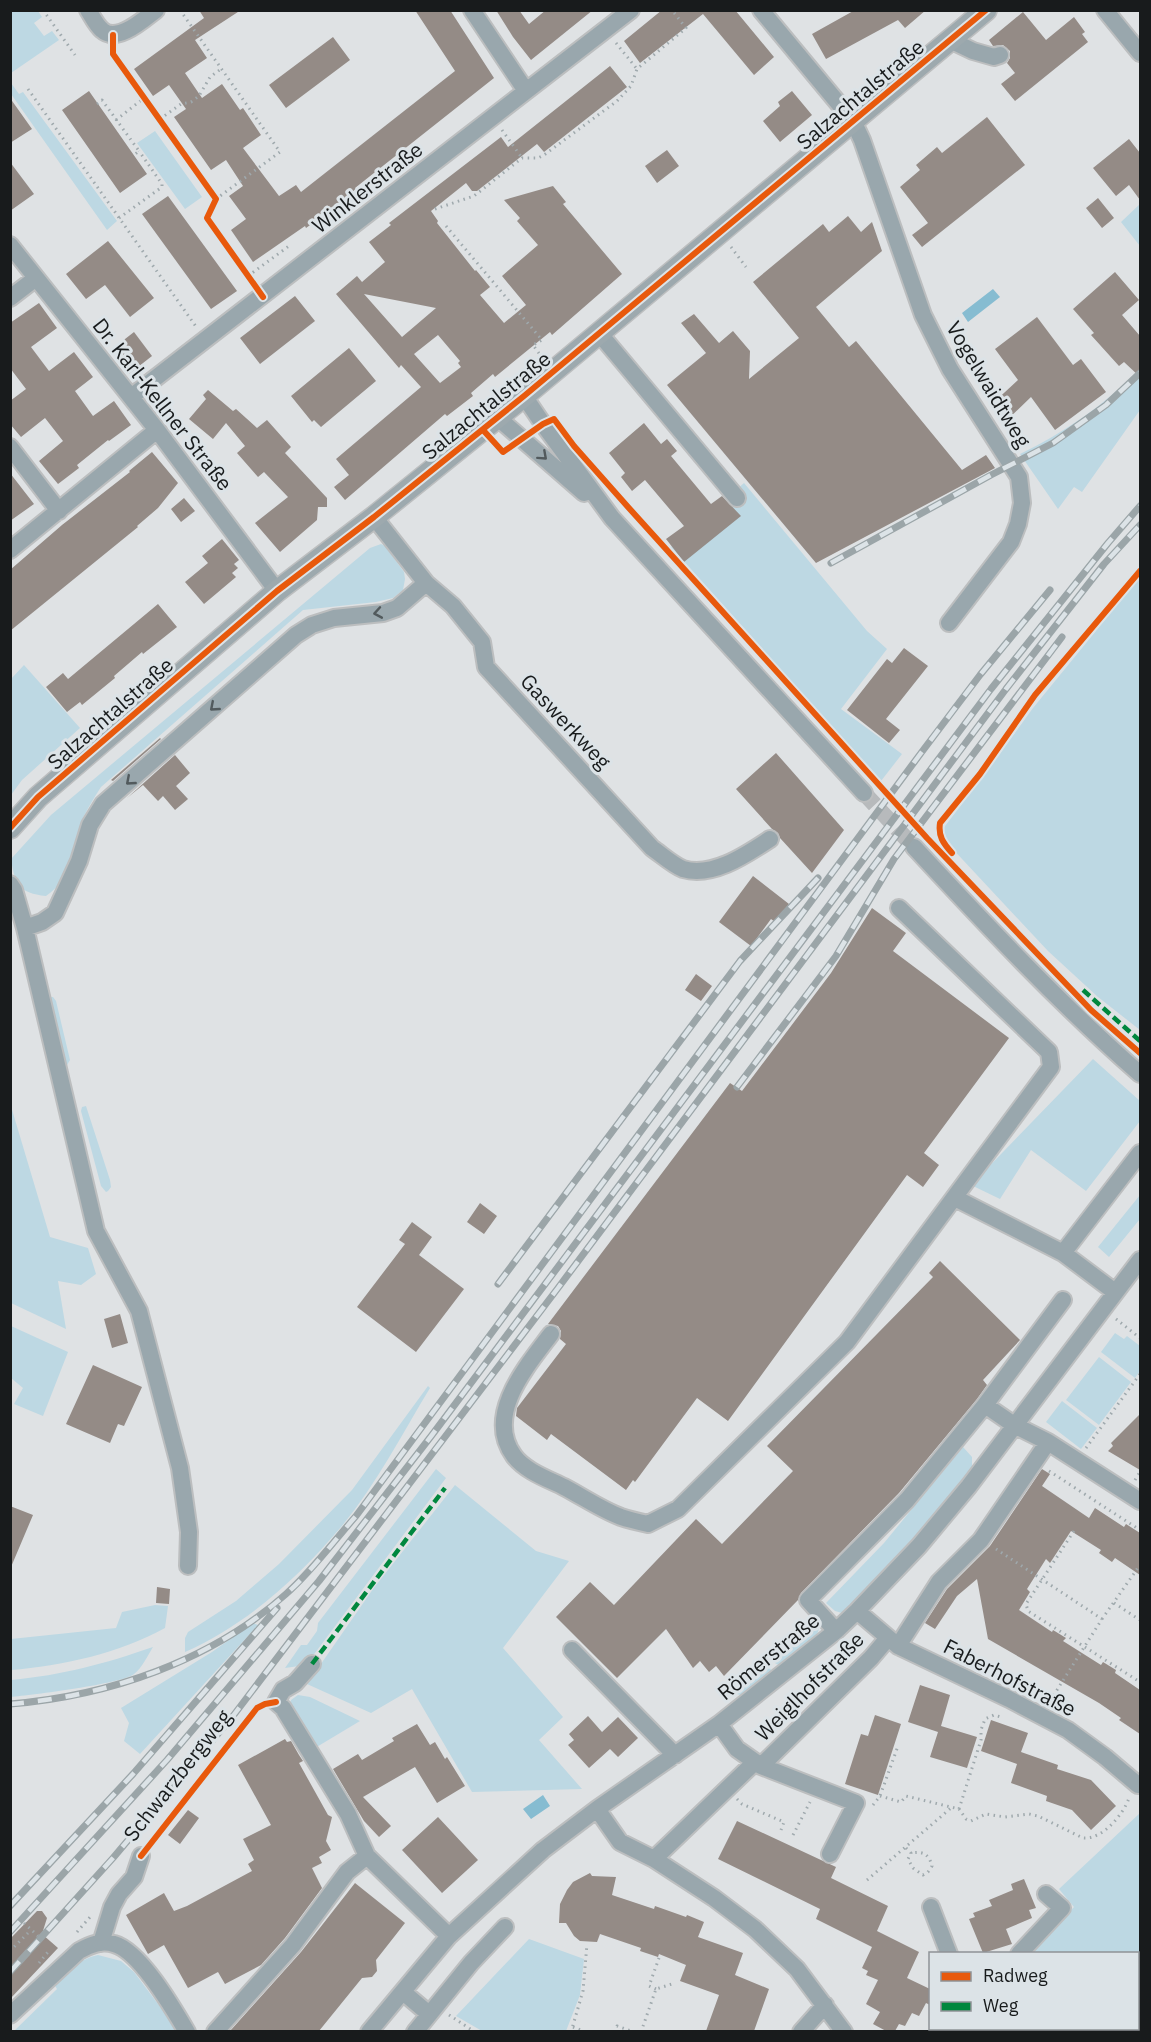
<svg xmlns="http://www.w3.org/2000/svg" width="1151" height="2042" viewBox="0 0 1151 2042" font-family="'IBM Plex Sans',sans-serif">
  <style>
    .green { fill: #bdd8e3 }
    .water { fill: #86bcd1 }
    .building { fill: #948b86; fill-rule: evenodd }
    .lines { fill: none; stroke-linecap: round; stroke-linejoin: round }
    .minor-tunnel { stroke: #b7babc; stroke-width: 16; stroke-dasharray: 16 8; stroke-linecap: butt }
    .minor-casing { stroke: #bcbebf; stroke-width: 20 }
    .major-casing { stroke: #bcbebf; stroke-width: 24 }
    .path { stroke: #9fa9ad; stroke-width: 3; stroke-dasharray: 1.5 4.5; stroke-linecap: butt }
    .minor { stroke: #99a7ad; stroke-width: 16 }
    .major { stroke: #9da9ae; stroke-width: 21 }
    .rail-casing { stroke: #9ba5a8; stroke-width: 7 }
    .rail { stroke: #dce3e7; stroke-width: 4.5; stroke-dasharray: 14; stroke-linecap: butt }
    .quiet { stroke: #00873e; stroke-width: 4.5; stroke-dasharray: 9 4.5; stroke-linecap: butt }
    .cycleway-casing { stroke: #dce3e7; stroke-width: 10 }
    .cycleway { stroke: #e8590c; stroke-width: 6 }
    .oneway { stroke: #525a5d }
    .labels { text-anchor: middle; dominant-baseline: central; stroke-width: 6; stroke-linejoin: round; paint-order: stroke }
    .street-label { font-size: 21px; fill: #181b1c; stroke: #dce3e7 }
  </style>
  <rect width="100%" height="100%" fill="#dfe2e4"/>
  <path class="green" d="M11,10L38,11L42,17L34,23L44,36L52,31L59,40L11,73Z
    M11,83L19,94L23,92L117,221L107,230L11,94Z
    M155,131L202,197L185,209L137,143Z
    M1140,204V246L1121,222Z
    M1140,369V410L1082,492L1074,487L1058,509L1020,454C1064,433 1106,404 1140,369Z
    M744,483L867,631L887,649L841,709L902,754L881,781L671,547Z
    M381,544L385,546L404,572L405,579L403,590L393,598L376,602L303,610L101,787C95,796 89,806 84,816C73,843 73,879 46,896C19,893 15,885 11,859L51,815L370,548Z
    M1140,577V1030L1098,997L1048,951L949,845L943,835L942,830L991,766L1033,708Z
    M24,665L80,728L22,780L11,795V679Z
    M49,997H53L56,1001L70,1060L67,1065L64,1062Z
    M1093,1059L1140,1101V1121L1086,1191L1031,1150L1000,1199L971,1185Z
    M10,1103L50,1237L88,1248L96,1274L81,1285L58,1281L66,1329L11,1303Z
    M86,1106L110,1180L111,1187L108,1191L106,1192L101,1186L81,1111L82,1107Z
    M1140,1195V1219L1109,1257L1098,1247Z
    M11,1326L68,1352L43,1416L14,1404L23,1388L11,1378Z
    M1115,1333L1124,1339L1127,1336L1140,1346V1371L1135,1378L1101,1352Z
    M1099,1357L1131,1382L1099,1425L1066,1400Z
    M428,1386L430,1388C402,1434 376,1485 341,1527C297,1579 247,1624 185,1652V1638L188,1632L236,1601L279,1564L352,1490Z
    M1062,1401L1097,1428L1081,1449L1046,1422Z
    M963,1447L972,1457V1469C931,1518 892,1572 842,1613L835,1611L826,1603L884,1543Z
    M436,1469L446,1478L306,1665L285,1668L301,1645H307L317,1631L318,1623Z
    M455,1485L536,1551L569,1561L503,1648L563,1717L539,1740L582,1789L472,1792L412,1689L371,1713L307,1684L373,1589Z
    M155,1605L168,1606L165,1628C120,1653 62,1666 11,1670V1639L116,1628L122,1612Z
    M812,1616L819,1629L816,1637L780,1666L775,1663L768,1653Z
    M253,1623L258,1625L140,1754L124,1741L129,1723L121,1708L212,1652Z
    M153,1647C148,1655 142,1668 134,1674C122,1684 31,1695 11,1697V1680C63,1675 104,1664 153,1647Z
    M763,1657L773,1673L741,1695L736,1694L729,1685Z
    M298,1695L310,1697L360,1721L315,1748L289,1709L291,1700Z
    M1140,1813V2031L955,2032L958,2028H1138V1954L1029,1953L1074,1907L1059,1889Z
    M529,1939L584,1959L580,1995L566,2031H482L456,2016Z
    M98,1955L121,1961L134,1972L179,2032H13L57,1989L54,1984C68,1971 79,1959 98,1955Z"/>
  <path class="water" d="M993,289L1000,297L968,322L962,313Z
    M543,1795L550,1806L531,1819L523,1809Z"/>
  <path class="building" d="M199,10H241L195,40L207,58L185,73L202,98L222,84L240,110L243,108L261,135L243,148L279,196L296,185L301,192L455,71L415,10H450L494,78L355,188L356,189L320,218L306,228L305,226L253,262L231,230L246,219L229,196L243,186L226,160L211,170L174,117L186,109L169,85L153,96L134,69L204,18Z
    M496,10H519L529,24L546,10H593L531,60L513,37Z
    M662,10H735L774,57L754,75L703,14L640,63L624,41Z
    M855,10H926L905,28L898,20L826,59L812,34Z
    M1023,12L1046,40L1074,17L1085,32L1082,34L1088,42L1015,101L1001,84L1015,73L1007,63L1010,58V51L1003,45L993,46L989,40Z
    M333,37L350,60L286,108L269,85Z
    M610,66L627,87L544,152L537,144L477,191H472L466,183L431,211L438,221L437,223L475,271L476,270L490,287L480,295L504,323L526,305L502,276L538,245L517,221L520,218L504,200L553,186L566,202L563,204L622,274L552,335L550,332L495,377L493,374L471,393L473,396L447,416L445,414L345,500L334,487L349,475L336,459L421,387L401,365L399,368L336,294L357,276L362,282L385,262L369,242L391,225L389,223L501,137L508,147ZM364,294L436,308L402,337ZM438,335L460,361L458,363L461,367L440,383L414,354Z
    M89,91L147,174L120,193L62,110Z
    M792,91L812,115L780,142L763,121L780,106L778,102Z
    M10,98L32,129L10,143Z
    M987,117L1025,165L922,247L912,235L928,223L900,187L920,170L916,165L937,147L942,153Z
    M1129,139L1140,153V200L1129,185L1116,196L1093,168Z
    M667,150L679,166L657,183L645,166Z
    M10,162L34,194L10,211Z
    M168,196L237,291L211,309L142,214Z
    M1098,198L1114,218L1102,228L1086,208Z
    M848,216L861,232L872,222L882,251L816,307L849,347L856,341L962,470L986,455L995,468L816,563L667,385L706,353L681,323L694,314L719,343L733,331L750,351L749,379L799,338L753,282L823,224L829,232Z
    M108,241L154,298L130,317L105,285L86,299L66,274Z
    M1115,272L1139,300L1122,315L1140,336V377L1124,362L1119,366L1091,335L1094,333L1073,309Z
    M295,296L315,321L260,364L240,338Z
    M39,303L57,328L31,347L49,371L74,352L93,377L75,391L93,416L114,401L131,425L109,441L108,440L77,465L79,468L58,484L39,461L63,441L45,418L21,437L10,424V401L26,389L10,368V323Z
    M1037,317L1073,365L1081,359L1106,392L1055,430L1031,397L1006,421L991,405L1018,380L995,349Z
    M134,332L152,356L129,374L111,350Z
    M349,348L376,381L321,427L314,420L312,422L291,396Z
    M208,390L233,411L236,409L257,428L267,420L291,447L285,453L327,498V507H318L317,520L280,552L255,523L288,497L264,472L258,477L237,453L245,446L226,423L213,439L189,419L206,399L203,395Z
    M644,423L661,444L667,439L677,451L671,456L711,504L722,496L741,516L684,562L666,539L684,526L645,480L632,491L621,477L625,473L609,453Z
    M152,452L178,483L158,508L137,526L138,527L10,631V570L62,525L130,472L129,471Z
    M10,473L34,504L10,521Z
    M184,498L195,511L181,522L171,509Z
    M222,539L239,560L234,564L238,568L232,573L236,577L204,604L185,582L208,563L202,556Z
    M158,604L177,627L143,654L142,652L114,676L115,678L82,705L80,702L67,712L46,687L63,673L68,679Z
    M904,648L928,666L886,719L900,730L889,743L847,710L887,659L892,663Z
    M160,738L161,739L113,781L111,780Z
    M776,753L844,830L812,873L780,838L778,833L772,829L736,789Z
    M175,755L190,773L176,786L188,799L175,810L163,796L158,801L143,785L127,798Z
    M753,876L789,904L775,922L771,919L751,946L719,922Z
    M872,908L906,933L893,951L1009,1038L924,1153L939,1165L923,1187L907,1175L728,1421L697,1398L635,1482L633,1480L626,1490L551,1434L547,1440L516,1416L517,1408L566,1344L560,1339L561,1331L558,1326L548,1324L730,1083L742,1091L831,973Z
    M696,974L712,986L701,1001L685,990Z
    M480,1203L497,1216L484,1234L467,1222Z
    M412,1222L432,1237L419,1255L464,1289L416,1352L357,1307L405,1244L399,1240Z
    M940,1261L1020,1340L983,1380L987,1385L977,1399L899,1493L801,1593L798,1600L724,1676L716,1666L709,1672L700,1661L693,1668L666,1629L617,1678L556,1617L590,1582L614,1605L696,1519L722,1544L793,1471L767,1446L933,1277L929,1273Z
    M120,1314L128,1343L112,1348L104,1319Z
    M93,1365L142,1387L124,1426L118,1424L110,1443L66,1424Z
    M1140,1414V1470L1108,1451L1113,1446L1111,1443Z
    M1042,1469L1050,1474L1042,1486L1089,1518L1095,1508L1124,1527L1126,1524L1140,1533V1575L1115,1558L1112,1562L1099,1553L1101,1550L1071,1531L1050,1563L1046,1559L1027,1589L1030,1592L1019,1610L1052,1632L1053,1630L1066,1638L1063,1641L1101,1665L1103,1662L1116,1670L1115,1673L1140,1690V1734L1119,1720L1121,1718L1099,1703L988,1639L977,1579L957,1596L935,1629L925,1623L947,1589L990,1546Z
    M10,1506L33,1515L11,1567H10Z
    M157,1587L170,1589L169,1604L156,1603Z
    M920,1685L950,1695L941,1726L977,1737L967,1768L930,1757L938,1732L908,1722Z
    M875,1715L901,1724L878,1795L845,1784L861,1734L868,1736Z
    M588,1716L602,1732L618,1717L638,1738L618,1757L610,1749L589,1768L568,1745L574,1740L569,1734Z
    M991,1720L1028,1733L1021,1752L1058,1765L1057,1769L1091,1780L1116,1806L1091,1830L1072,1810L1046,1801L1047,1796L1011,1783L1017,1764L981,1751Z
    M417,1724L430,1745L435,1742L445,1759L447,1757L465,1786L437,1803L415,1767L363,1797L391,1826L379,1837L364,1821L333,1769L358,1754L362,1760L394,1741L392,1738Z
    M285,1739L287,1742L291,1741L299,1755L303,1761L299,1763L328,1815L332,1817L326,1841L331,1850L319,1857L322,1863L312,1868L322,1888L285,1938L261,1965L225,1984L218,1972L188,1988L164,1945L148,1954L126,1915L164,1893L174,1911L187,1906L252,1871L248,1864L254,1860L243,1839L271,1825L238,1765Z
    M188,1810L199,1818L180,1844L168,1835Z
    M438,1817L478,1860L442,1893L402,1850Z
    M737,1821L836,1867L831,1878L888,1906L877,1931L919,1952L907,1978L930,1989V2005L926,2003L919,2016L912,2013L905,2026L899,2024L895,2031H886L873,2024L880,2012L866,2004L878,1980L866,1975L868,1971L862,1968L872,1947L816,1919L820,1909L718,1859Z
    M590,1873L592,1876L616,1877L612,1895L654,1909L655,1906L686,1917L687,1915L704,1922L698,1937L743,1953L735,1975L769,1989L754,2031H706L719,1995L680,1981L686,1965L659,1954L658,1957L640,1951L641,1948L600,1934L597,1942L580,1941L574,1936L566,1923H559L560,1904L567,1890L573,1882Z
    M1024,1879L1036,1908L1029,1910L1032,1918L1006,1929L1012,1944L983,1953L969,1919L975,1917L973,1913L992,1906L989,1900L1013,1890L1011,1884Z
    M355,1883L405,1923L376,1960L377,1971L372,1977L362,1978L319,2031H230L301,1952Z
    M37,1911H42L47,1918L42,1934L58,1948L10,1999V1939Z"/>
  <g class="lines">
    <path class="minor-tunnel" d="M864,793L914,847"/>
    <g class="minor-casing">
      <path id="minor" d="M88,10C92,16 96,25 102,30C117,44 144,19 156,10
        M472,10L526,91
        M761,10L853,121L862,140L923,315L950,369L1019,477L1022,503L1018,524L1011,542L949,623
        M1105,10L1140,53
        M950,40L973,51L994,57L1000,55
        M10,245L157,430L277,591
        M10,298L36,278
        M599,333L737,498
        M524,396L543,424L612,518L864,793
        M131,397L631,10
        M498,418L584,493
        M10,447L59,511
        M374,517L426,583L453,606L482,642L486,667L652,848C662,855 673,865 683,869C713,878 747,854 770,839
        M10,550L157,430
        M914,847C987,926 1060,1004 1140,1074
        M10,884L14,890L25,928L96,1231L139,1311L180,1468L189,1532L188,1566
        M25,928L42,922L55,913L79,861L90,825L103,804L296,635L312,625L334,618L383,613L397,608L426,583
        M955,1198L1063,1253L1115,1292
        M1063,1253L1140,1153
        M1063,1300L985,1405L1014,1425L1048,1442L1140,1501
        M551,1334C527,1366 484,1415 514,1456C525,1471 548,1479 564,1487C583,1497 602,1510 621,1517C630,1520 639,1522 648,1524L678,1509L847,1342L1051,1067L1049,1052L899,908
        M857,1611L898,1646L1009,1699L1068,1730L1105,1757L1138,1785
        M836,1631L808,1600L907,1500L985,1405
        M898,1646L939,1582L981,1540L1048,1442
        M572,1650L675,1755
        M312,1664L295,1683L283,1690L276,1702L283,1708L348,1814L367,1856L449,1936
        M719,1724L737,1749L761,1766L856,1803L830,1854
        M761,1766L871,1658L888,1638
        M597,1809L620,1842L654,1859L714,1898L755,1929L797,1969L844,2032
        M654,1859L755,1762
        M931,1907L949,1954
        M101,1943L112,1907L119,1894L134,1877L141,1856
        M1019,1954L1062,1908L1046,1894
        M403,1992L429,2014
        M10,2015L79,1951C90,1945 101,1940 114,1944C140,1951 173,2008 187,2032
        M215,2032L293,1945L347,1872L367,1856
        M369,2032L449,1936L543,1850L597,1809L719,1724L836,1631L857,1611L919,1546L969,1486L1140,1260
        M415,2032L471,1963L505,1927
        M801,2032L825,2005
        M947,2032L950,2028"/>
    </g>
    <g class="major-casing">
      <path id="major" d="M10,828L38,797L277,591L374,517L524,396L986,10"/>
    </g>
    <path class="path" d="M43,10L75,55
      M180,10L280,152L216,199
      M616,43L637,69
      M28,89L197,328
      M97,104L102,100L139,151L134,155
      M160,119L181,104L191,102L199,96L210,77L221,69
      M116,120L144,98
      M502,130L522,158
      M435,209L474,196L522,158H538L544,155L617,101L631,86L637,69L686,28L672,10
      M119,218L162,187V184L139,151
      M446,226L542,340L533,345L541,356
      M731,247L746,267
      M248,276L289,246
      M1116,1319L1140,1338
      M1086,1448L1140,1374
      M1049,1471L1140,1530
      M1135,1480L1140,1472
      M1074,1531L1026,1604L1028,1611L1140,1682
      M996,1549L1102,1619L1050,1701
      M1114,1603L1140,1620
      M1102,1619L1140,1565
      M880,1796L901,1802L906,1796L959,1809L966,1819L971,1821L986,1814L1005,1817L1029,1814L1038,1816L1083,1838C1102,1840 1123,1815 1129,1798
      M737,1799L742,1804L784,1822L781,1830
      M873,1805L880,1796L898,1746
      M959,1809L981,1740V1730L985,1719L994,1715L1001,1717L1002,1715
      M793,1835L810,1802
      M906,1848L911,1853L908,1859L913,1868L923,1875L928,1872L932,1866C929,1854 923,1851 911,1853
      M867,1880L951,1808
      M24,1923L38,1936
      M77,1932L91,1916
      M10,1951L28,1933
      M10,1959L14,1962
      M39,1963L48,1952
      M656,1989L649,1986L659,1958
      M449,2015L475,2032
      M573,2027L586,2032
      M571,2032L583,1991L587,1944
      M615,2032L617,2026L634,2032
      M641,2032L656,1989L672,1984"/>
    <use href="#minor" class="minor"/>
    <use href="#major" class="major"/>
    <g class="rail-casing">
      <path id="rail" d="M831,563L991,475L1053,443L1106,405L1140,373
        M737,1087L836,956L894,859L1062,637
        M498,1284L740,961L818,878
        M10,1704C109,1696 211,1661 286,1594C312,1571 333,1542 356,1516L921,753L980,675L1050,590
        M10,1906L133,1774L277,1608
        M10,1932L167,1760L319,1581L432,1435L991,689L1108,543L1140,506
        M10,1972L113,1858L233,1716L558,1288L1006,689L1104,564L1140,525"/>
    </g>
    <use href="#rail" class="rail"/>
    <path class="quiet" d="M1083,990L1140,1041
      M312,1664L445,1488"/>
    <g class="cycleway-casing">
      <path id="cycleway" d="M113,35V54L216,199L207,218L263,297
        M483,430L503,452L543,424L554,419L574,446L628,507L927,838L1091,1010L1140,1053
        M10,828L38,797L277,591L374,517L524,396L986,10
        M952,853C943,843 938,836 940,823L980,774L1035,695L1140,571
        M141,1856L257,1708L265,1704L276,1702"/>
    </g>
    <use href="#cycleway" class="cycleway"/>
  </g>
  <defs><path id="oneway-chevron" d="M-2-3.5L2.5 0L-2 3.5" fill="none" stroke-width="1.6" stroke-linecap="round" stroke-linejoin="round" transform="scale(1.5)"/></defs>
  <g class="oneway">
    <use href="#oneway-chevron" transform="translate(543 456) rotate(42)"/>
    <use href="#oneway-chevron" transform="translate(378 613) rotate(170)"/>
    <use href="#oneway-chevron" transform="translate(214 707) rotate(139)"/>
    <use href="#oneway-chevron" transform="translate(130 781) rotate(139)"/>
  </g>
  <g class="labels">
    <g class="street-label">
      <text transform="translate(860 94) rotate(-40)">Salzachtalstraße</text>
      <text transform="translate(367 187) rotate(-38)">Winklerstraße</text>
      <text transform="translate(989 384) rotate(59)">Vogelwaidtweg</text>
      <text transform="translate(163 404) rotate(52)">Dr. Karl-Kellner Straße</text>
      <text transform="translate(486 405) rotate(-39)">Salzachtalstraße</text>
      <text transform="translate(110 713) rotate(-41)">Salzachtalstraße</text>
      <text transform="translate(566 721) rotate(47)">Gaswerkweg</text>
      <text transform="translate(768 1656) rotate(-39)">Römerstraße</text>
      <text transform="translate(1010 1677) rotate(27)">Faberhofstraße</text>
      <text transform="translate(809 1686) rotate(-45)">Weiglhofstraße</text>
      <text transform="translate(177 1775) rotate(-52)">Schwarzbergweg</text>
    </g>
  </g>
  <rect width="1151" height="2042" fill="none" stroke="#181b1c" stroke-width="24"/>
  <rect x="929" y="1952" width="210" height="78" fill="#dce3e7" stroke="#8e9396" stroke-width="1.5"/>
  <rect x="941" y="1972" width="30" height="9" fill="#e8590c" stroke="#8e9396" stroke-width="1.5"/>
  <text x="983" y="1982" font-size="18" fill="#181b1c">Radweg</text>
  <rect x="941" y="2002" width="30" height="9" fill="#00873e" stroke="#8e9396" stroke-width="1.5"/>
  <text x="983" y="2012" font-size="18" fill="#181b1c">Weg</text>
</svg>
